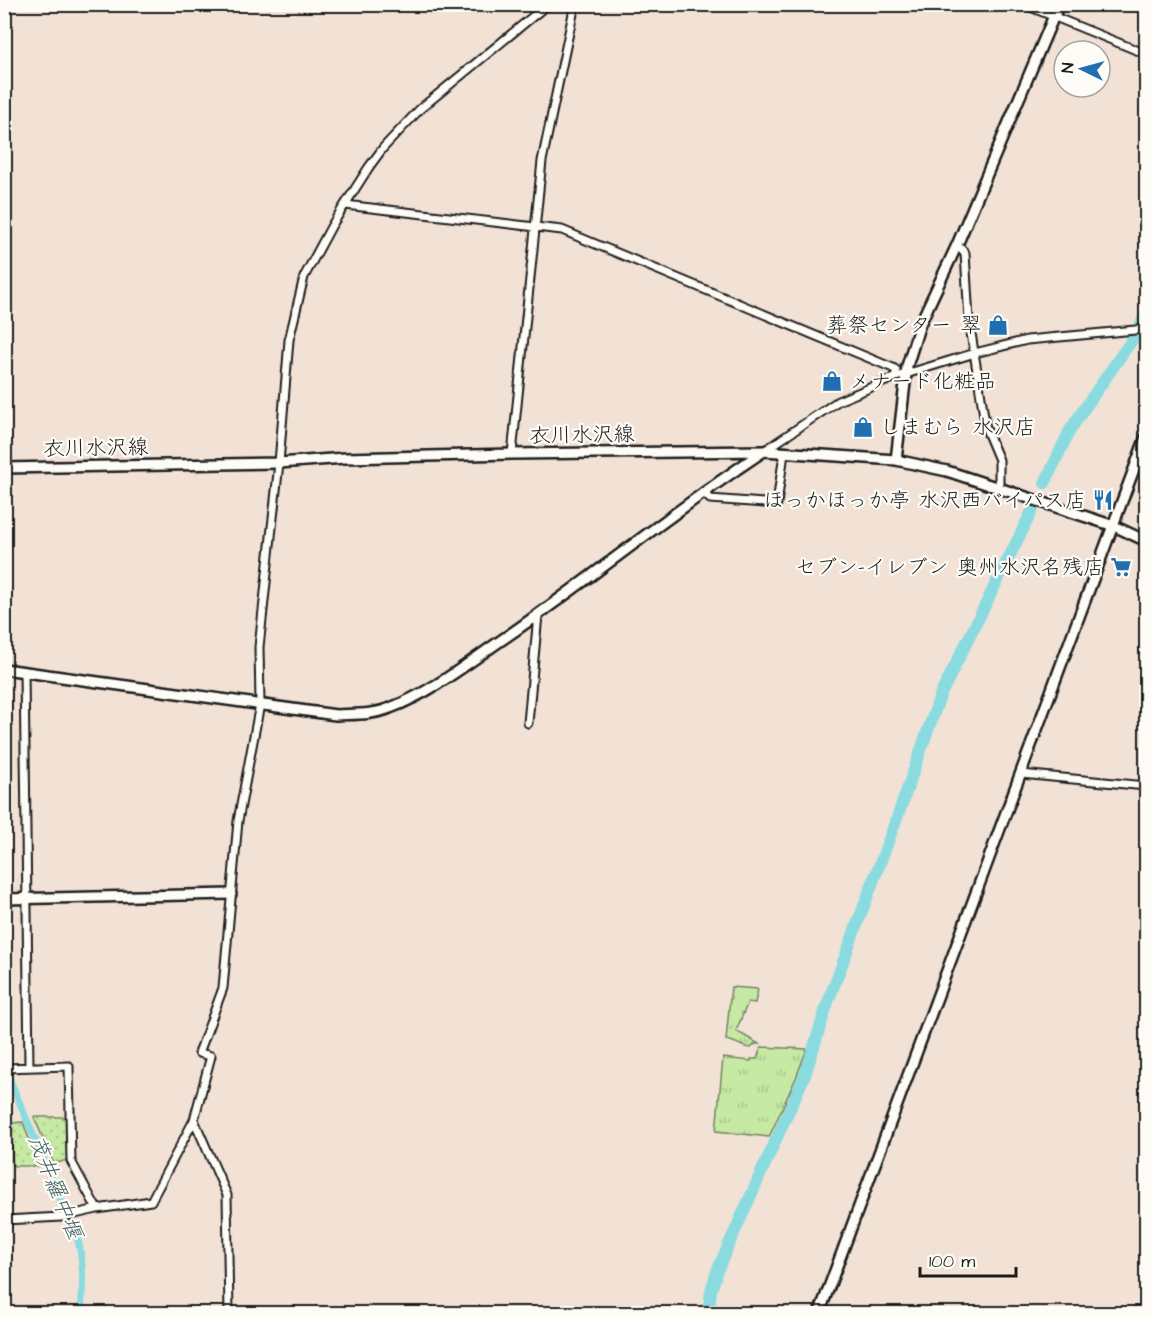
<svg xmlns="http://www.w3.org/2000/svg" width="1151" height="1318" viewBox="0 0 1151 1318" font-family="'Architects Daughter','Klee One',sans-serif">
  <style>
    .grass { fill: url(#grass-tufts); stroke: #718260; stroke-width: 1.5 }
    .park { fill: url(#park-dots); stroke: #718260; stroke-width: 1.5 }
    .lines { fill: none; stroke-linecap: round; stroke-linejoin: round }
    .canal { stroke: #89dbe0; stroke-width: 7 }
    .river { stroke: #89dbe0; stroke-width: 12 }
    .street-casing { stroke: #1c1c1c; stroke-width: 11 }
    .secondary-casing { stroke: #1c1c1c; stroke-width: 14 }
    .street { stroke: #fdfcf7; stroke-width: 7 }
    .secondary { stroke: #fdfcf7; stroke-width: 9 }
    .labels { text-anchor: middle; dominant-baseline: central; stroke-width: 4.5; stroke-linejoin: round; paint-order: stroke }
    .poi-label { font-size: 21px; fill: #1c1c1c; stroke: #fdfcf7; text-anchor: end }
    .street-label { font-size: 21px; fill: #1c1c1c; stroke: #fdfcf7 }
    .water-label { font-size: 22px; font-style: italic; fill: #425f61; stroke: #fdfcf7 }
  </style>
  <defs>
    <pattern id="grass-tufts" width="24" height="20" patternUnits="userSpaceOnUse" patternTransform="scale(1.5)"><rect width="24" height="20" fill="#c6e9a3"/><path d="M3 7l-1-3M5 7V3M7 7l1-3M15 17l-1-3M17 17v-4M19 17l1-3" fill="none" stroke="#aac78c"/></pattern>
    <pattern id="park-dots" width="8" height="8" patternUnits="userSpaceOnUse" patternTransform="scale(1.5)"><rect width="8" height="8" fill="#c6e9a3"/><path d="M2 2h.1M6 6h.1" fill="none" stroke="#aac78c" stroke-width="1.8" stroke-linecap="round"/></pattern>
  </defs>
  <rect width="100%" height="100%" fill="#f2e2d6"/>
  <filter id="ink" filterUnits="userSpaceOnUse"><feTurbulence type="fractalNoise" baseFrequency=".0167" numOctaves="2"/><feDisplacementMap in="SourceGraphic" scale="12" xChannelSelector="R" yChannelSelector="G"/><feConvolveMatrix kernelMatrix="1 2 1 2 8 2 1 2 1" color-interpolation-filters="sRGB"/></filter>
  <g filter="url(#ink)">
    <path class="grass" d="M731,987L758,989L755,1003L748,1002L736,1031L759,1044H755L751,1048C741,1047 735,1041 726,1040Z
      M761,1047L807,1049L796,1078L769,1137L716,1131L723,1058L751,1061V1059H757Z"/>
    <path class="park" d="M34,1117H67V1160L54,1164Z
      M23,1122L39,1166H14L12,1164V1123Z"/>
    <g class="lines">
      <path class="canal" d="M4,1066L78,1240C84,1265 83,1288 81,1314"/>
      <path class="river" d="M1141,324L1146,313
        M1045,483L1069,432L1082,412L1136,334
        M708,1314L711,1291L717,1271L805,1075L828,1002L898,815L940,696L1033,509"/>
      <g class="street-casing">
        <path id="street" d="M1023,4L1146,54
          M345,205L562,230L893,368L896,370V377
          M957,245L965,253L969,320L986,429L999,460V487
          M764,451L838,401L896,377L975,353L1027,340L1146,329
          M512,454L542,161L575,4
          M703,492L710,499L777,504L784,453
          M24,671L29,1067
          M528,723L538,615
          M1021,774L1146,786
          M4,1068L69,1066L71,1161L97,1209
          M194,1120L227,1195L229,1314
          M4,1220L62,1217L97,1209L151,1201L194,1120L211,1056L199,1053L223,988L238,821L260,704L259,647L279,463L289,340L304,277L332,225L369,167L383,148L420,109L548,4"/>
      </g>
      <g class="secondary-casing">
        <path id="secondary" d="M896,460L907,366L920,324L957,245L1059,4
          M4,468L279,463L345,458L512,454L764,451L896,460L947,471L1114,526L1146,541
          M4,669L336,715C354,714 374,715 390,708C433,692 469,662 506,637C593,577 676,509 764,451
          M4,899L231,894
          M819,1314L1146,437"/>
      </g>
      <use href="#street" class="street"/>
      <use href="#secondary" class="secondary"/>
    </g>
  </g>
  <defs>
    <g id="shop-bare" transform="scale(1.62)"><path d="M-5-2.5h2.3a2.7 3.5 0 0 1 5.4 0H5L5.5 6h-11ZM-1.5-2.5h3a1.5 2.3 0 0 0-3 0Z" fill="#1f6fb2" stroke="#fdfcf7" stroke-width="2.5" paint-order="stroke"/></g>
    <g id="restaurant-bare" transform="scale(1.62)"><path d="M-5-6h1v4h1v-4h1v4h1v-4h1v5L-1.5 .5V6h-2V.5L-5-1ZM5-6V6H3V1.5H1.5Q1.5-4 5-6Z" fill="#1f6fb2" stroke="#fdfcf7" stroke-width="2.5" paint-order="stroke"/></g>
    <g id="supermarket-bare" transform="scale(1.62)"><path d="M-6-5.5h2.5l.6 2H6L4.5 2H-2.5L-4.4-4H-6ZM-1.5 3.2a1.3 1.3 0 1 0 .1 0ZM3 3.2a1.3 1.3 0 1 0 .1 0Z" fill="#1f6fb2" stroke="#fdfcf7" stroke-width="2.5" paint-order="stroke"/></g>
  </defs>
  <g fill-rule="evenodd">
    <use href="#shop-bare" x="998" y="325"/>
    <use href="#shop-bare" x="832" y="381"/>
    <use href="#shop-bare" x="863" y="427"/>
    <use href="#restaurant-bare" x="1103" y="500"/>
    <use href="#supermarket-bare" x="1121" y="567"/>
  </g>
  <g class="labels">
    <g class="poi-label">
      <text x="981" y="325">葬祭センター 翠</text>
      <text x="849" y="381" text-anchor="start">メナード化粧品</text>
      <text x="880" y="427" text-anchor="start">しまむら 水沢店</text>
      <text x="1086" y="500">ほっかほっか亭 水沢西バイパス店</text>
      <text x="1104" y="567">セブン-イレブン 奥州水沢名残店</text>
    </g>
    <g class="street-label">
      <text transform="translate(582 435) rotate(-1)">衣川水沢線</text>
      <text transform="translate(96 448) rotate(-1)">衣川水沢線</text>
    </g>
    <g class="water-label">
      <text transform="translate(55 1187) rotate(68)">茂井羅中堰</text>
    </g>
  </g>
  <rect width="1151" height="1318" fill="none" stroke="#fdfcf7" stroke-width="24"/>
  <rect x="12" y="12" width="1127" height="1294" fill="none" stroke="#1c1c1c" stroke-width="2" filter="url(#ink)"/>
  <g transform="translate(1082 69) rotate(275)"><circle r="28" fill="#fdfcf7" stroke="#a3a29f" stroke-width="1.5"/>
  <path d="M0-4.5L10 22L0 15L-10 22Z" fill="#1f6fb2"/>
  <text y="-9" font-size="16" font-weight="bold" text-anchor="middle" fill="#1c1c1c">N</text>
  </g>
  <path d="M920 1267v9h96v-9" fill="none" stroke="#1c1c1c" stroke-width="3"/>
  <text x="929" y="1267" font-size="18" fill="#1c1c1c" stroke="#fdfcf7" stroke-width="4.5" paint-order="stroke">100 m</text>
</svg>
